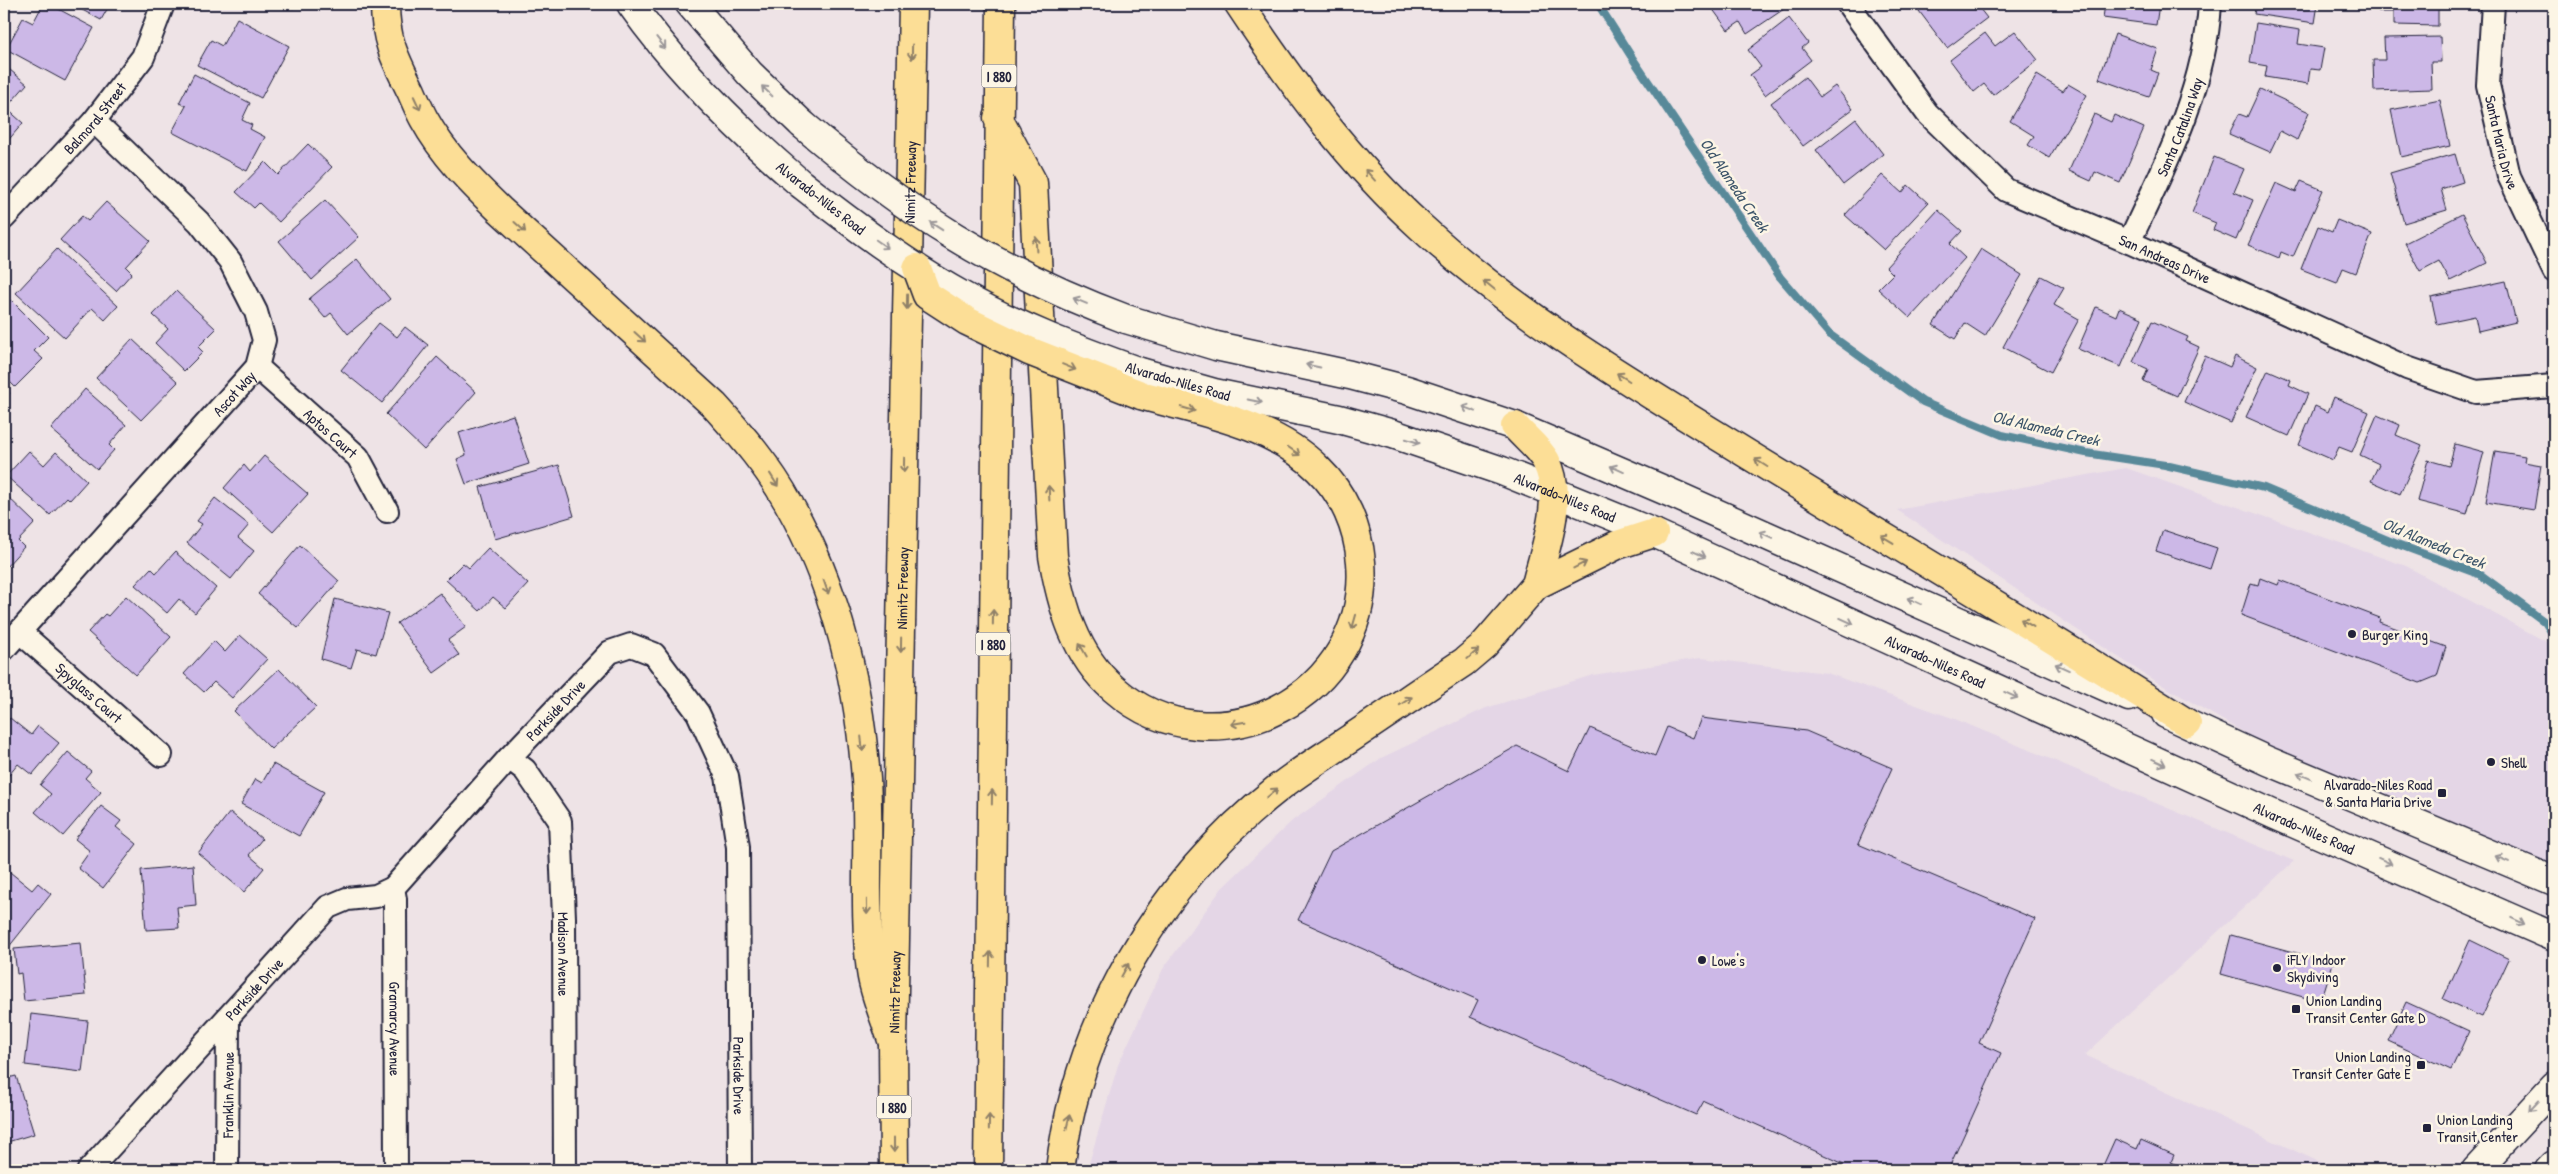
<svg xmlns="http://www.w3.org/2000/svg" width="2558" height="1174" viewBox="0 0 2558 1174" font-family="'Patrick Hand',sans-serif">
  <style>
    .built { fill: #e4d6e6 }
    .lines { fill: none; stroke-linecap: round; stroke-linejoin: round }
    .stream { stroke: #588999; stroke-width: 8 }
    .building { fill: #ccb8e7; stroke: #22223b }
    .street-casing { stroke: #22223b; stroke-width: 26 }
    .secondary-casing { stroke: #22223b; stroke-width: 31 }
    .highway-casing { stroke: #22223b; stroke-width: 31 }
    .street { stroke: #fcf5e5; stroke-width: 22 }
    .secondary { stroke: #fcf5e5; stroke-width: 28 }
    .highway { stroke: #fcde96; stroke-width: 28 }
    .secondary-bridge-casing { stroke: #22223b; stroke-width: 31; stroke-linecap: butt }
    .highway-bridge-casing { stroke: #22223b; stroke-width: 31; stroke-linecap: butt }
    .secondary-bridge { stroke: #fcf5e5; stroke-width: 28 }
    .highway-bridge { stroke: #fcde96; stroke-width: 28 }
    .oneway { stroke: #9a9698 }
    .oneway2 { stroke: #8f8068 }
    .poi-dot { fill: #22223b; stroke: #fcf5e5; stroke-width: 2 }
    .labels { text-anchor: middle; dominant-baseline: central; stroke-width: 5; stroke-linejoin: round; paint-order: stroke }
    .shield { fill: #fcf5e5; stroke: #63616e; stroke-width: 1 }
    .shield-label { font-size: 14px; font-weight: bold; fill: #22223b }
    .street-label { font-size: 15px; fill: #22223b; stroke: #fcf5e5 }
    .poi-label { font-size: 15px; fill: #22223b; stroke: #fcf5e5; text-anchor: start }
    .water-label { font-size: 16px; font-style: italic; fill: #3d556a; stroke: #fcf5e5 }
  </style>
  <rect width="100%" height="100%" fill="#eee3e6"/>
  <filter id="ink" filterUnits="userSpaceOnUse"><feTurbulence type="fractalNoise" baseFrequency=".02" numOctaves="2"/><feDisplacementMap in="SourceGraphic" scale="10" xChannelSelector="R" yChannelSelector="G"/><feConvolveMatrix kernelMatrix="1 2 1 2 8 2 1 2 1" color-interpolation-filters="sRGB"/></filter>
  <g filter="url(#ink)">
    <path class="built" d="M2126,468L2406,566L2554,646V878L2257,740L2150,678L1897,510Z
      M1701,658L1827,673L1955,719L2294,861L2085,1055L2337,1170H1087L1118,1065L1163,969L1222,888L1292,821L1381,758L1486,708L1593,675Z"/>
    <g class="lines">
      <path class="stream" d="M1598,4L1631,56L1780,277L1829,334L1923,402L2002,435L2086,453L2165,465L2264,488L2397,544L2481,575L2545,622L2554,636"/>
    </g>
    <path class="building" d="M43,4H49L94,28L65,81L6,49L23,18L33,23Z
      M71,4H110L101,20Z
      M263,4H295L294,8Z
      M1709,4H1780L1784,9L1747,34L1740,22L1728,30Z
      M1929,4H1976L1987,18L1947,48L1919,11Z
      M2105,4H2159L2156,25L2103,18Z
      M2256,4H2318L2315,23L2254,14Z
      M2379,4H2438V26L2394,25V12H2379Z
      M2553,4H2554V45H2549Z
      M237,18L289,46L261,98L197,65L211,40L222,46Z
      M1789,18L1808,43L1802,48L1811,60L1765,95L1750,75L1761,67L1748,50Z
      M2256,23L2300,30L2298,44L2324,48L2320,70L2310,69L2308,84L2265,77L2267,66L2250,63Z
      M2015,31L2038,60L1993,95L1984,84L1974,92L1950,60L1985,33L1995,46Z
      M2115,34L2158,49L2151,70L2158,73L2149,97L2099,79Z
      M2440,37L2441,62H2431L2432,89L2374,91L2373,60H2385L2384,38Z
      M2552,61H2554V89H2551Z
      M4,65L27,84L6,108L23,123L5,144Z
      M194,74L250,103L242,120L252,125L250,129L265,137L247,171L172,132L186,106L179,103Z
      M2037,75L2063,91L2068,84L2087,95L2049,158L2028,145L2034,136L2010,121Z
      M1805,77L1820,97L1835,86L1853,109L1803,146L1771,103Z
      M2260,89L2309,112L2297,140L2280,131L2270,152L2229,134L2239,114L2247,117Z
      M2440,100L2450,146L2401,157L2391,110Z
      M2094,114L2111,122L2114,115L2144,128L2120,183L2095,172L2091,181L2069,171Z
      M1856,119L1883,154L1843,185L1816,150Z
      M308,144L332,167L279,222L259,203L254,208L236,192L265,162L278,175Z
      M2455,154L2463,182L2441,189L2447,210L2404,223L2390,173Z
      M2214,157L2244,169L2234,192L2253,200L2236,240L2213,230L2216,223L2192,213Z
      M1882,175L1902,193L1908,185L1928,203L1884,250L1845,215Z
      M2301,181L2323,190L2293,257L2281,252L2279,258L2248,245L2276,183L2296,192Z
      M325,200L359,237L312,280L279,241Z
      M106,202L150,241L126,267L132,273L116,291L60,240L82,216L88,221Z
      M1938,210L1962,231L1950,244L1965,258L1910,318L1878,289L1893,274L1886,267Z
      M2462,214L2487,263L2450,281L2439,261L2420,271L2405,243Z
      M2337,220L2372,234L2356,273L2343,268L2337,283L2301,269L2318,226L2332,232Z
      M57,249L118,306L105,320L92,308L65,338L16,293Z
      M1981,249L2022,275L1985,336L1965,323L1955,339L1933,325Z
      M357,259L390,299L348,334L331,313L325,318L309,299Z
      M2041,276L2064,288L2054,305L2079,319L2051,372L2003,347Z
      M2506,281L2516,322L2478,331L2475,316L2437,324L2431,297Z
      M176,291L216,329L198,347L203,352L184,371L155,343L168,329L153,315Z
      M11,300L48,337L34,351L43,359L15,387L4,376V307Z
      M2096,307L2116,316L2119,308L2142,318L2121,367L2078,349Z
      M2152,321L2188,337L2186,341L2199,347L2177,396L2143,381L2148,369L2133,362Z
      M379,323L397,337L405,327L428,345L382,403L341,370Z
      M132,339L178,382L141,420L96,378Z
      M2205,356L2230,367L2235,356L2257,367L2231,423L2184,402Z
      M437,357L476,392L424,450L386,414Z
      M2268,370L2291,380L2289,385L2308,394L2289,436L2246,417Z
      M4,388L10,393L4,400Z
      M85,389L126,425L109,445L114,450L97,469L51,429Z
      M2334,397L2369,412L2352,452L2339,447L2333,460L2299,445L2315,406L2328,412Z
      M513,415L529,464L466,484L457,459L466,455L459,433Z
      M2377,415L2400,425L2396,435L2422,446L2400,494L2371,481L2379,464L2360,455Z
      M2455,444L2484,452L2467,514L2417,501L2428,460L2449,466Z
      M29,451L44,465L56,452L87,481L70,500L67,497L50,515L6,476Z
      M2495,451L2525,456L2524,462L2541,465L2534,510L2486,502Z
      M2553,452H2554V497H2552Z
      M264,456L308,494L273,532L224,488L244,465L250,472Z
      M559,465L574,516L495,539L480,487Z
      M4,493L35,523L18,541L24,547L6,567L4,564Z
      M215,498L249,525L238,538L254,551L231,579L187,543L202,524L197,521Z
      M2163,530L2217,548L2210,569L2156,551Z
      M300,545L339,581L298,628L258,594Z
      M488,548L528,584L506,608L493,597L480,611L446,580L463,563L469,568Z
      M175,552L216,588L195,613L179,599L167,613L135,585L151,568L156,573Z
      M2260,578L2278,585L2280,580L2380,618L2379,622L2446,647L2437,676L2420,683L2241,615L2251,583L2258,585Z
      M440,593L466,627L448,640L459,655L434,673L397,623Z
      M126,596L171,637L136,675L88,632L105,614L108,616Z
      M335,599L388,613L376,654L357,649L351,668L321,659Z
      M240,635L267,659L232,698L214,682L204,692L184,674L214,641L225,652Z
      M279,669L316,707L271,749L234,711Z
      M10,718L31,735L38,726L59,743L32,775L18,764L5,780L4,727Z
      M1701,718L1806,731L1892,768L1858,844L2035,919L1979,1043L2001,1053L1948,1170H1841L1844,1164L1704,1101L1696,1115L1470,1017L1478,1000L1298,920L1331,851L1517,746L1569,771L1590,728L1655,756L1667,727L1693,738Z
      M68,752L91,771L85,778L101,792L63,836L35,812L51,794L40,785Z
      M273,764L324,792L299,836L241,804L255,779L262,783Z
      M101,806L121,821L116,827L137,844L103,888L78,868L90,851L75,839Z
      M230,812L262,839L249,855L264,868L244,892L198,853Z
      M193,865L196,905L177,907L179,928L146,930L141,870Z
      M5,868L32,890L38,883L51,894L4,953Z
      M2231,935L2333,963L2321,1002L2221,974Z
      M2470,940L2509,959L2482,1017L2443,999Z
      M81,943L86,995L24,1001L21,973L17,974L14,949Z
      M2406,1002L2469,1031L2451,1070L2388,1041Z
      M31,1014L88,1021L82,1072L25,1065Z
      M16,1076L34,1134L4,1143V1079Z
      M2115,1139L2137,1149L2141,1140L2174,1155L2171,1162L2178,1165L2175,1170H2101Z"/>
    <g class="lines">
      <g class="street-casing">
        <g id="street">
          <path id="s1" d="M1848,4L1927,113L2006,190L2129,242L2407,368L2476,392L2554,386"/>
          <path id="s2" d="M2493,4L2488,85L2509,176L2554,271"/>
          <path id="s3" d="M4,218L94,121L143,57L163,4"/>
          <path id="s4" d="M2129,242C2165,166 2205,89 2210,4"/>
          <path id="s5" d="M257,367L358,457L387,511"/>
          <path id="s6" d="M20,632L161,755"/>
          <path id="s7" d="M4,649L257,367L264,340L256,312L230,261L199,222L94,121"/>
          <path id="s8" d="M509,758L525,770L560,821L564,918L565,1170"/>
          <path id="s9" d="M393,888L395,899L396,1170"/>
          <path id="s10" d="M89,1170L328,907L347,899L376,896L393,888L509,758L610,652L631,645L654,654L698,713L727,776L738,847L740,1170"/>
          <path id="s11" d="M227,1170L228,1020"/>
        </g>
      </g>
      <g class="secondary-casing">
        <g id="secondary">
          <path d="M631,4C679,72 738,130 801,184"/>
          <path d="M690,4L750,74L802,124"/>
          <path d="M1126,319L1216,346L1350,375L1407,390L1515,426L1671,493L2129,697"/>
          <path id="s12" d="M1140,372L1214,393L1339,419L1393,434L1502,471L1654,533L2275,815L2554,937"/>
          <path d="M2166,714L2268,761L2554,881"/>
          <path d="M2476,1170L2554,1086"/>
          <path d="M2549,1170L2554,1165"/>
        </g>
      </g>
      <g class="highway-casing">
        <g id="highway">
          <path d="M385,4C385,40 395,59 411,91C415,100 419,110 424,119C443,154 472,183 500,210L714,405C742,436 769,467 789,504C836,587 859,684 866,779C870,843 863,907 871,971C874,995 886,1020 893,1043"/>
          <path d="M1239,4C1292,84 1350,163 1422,228C1519,317 1632,383 1744,452C1891,542 2040,630 2187,723"/>
          <path d="M998,118L1033,183L1053,556C1061,604 1075,656 1114,689C1215,777 1372,695 1361,562C1358,528 1344,494 1318,469C1272,423 1201,412 1141,395"/>
          <path d="M1515,426C1524,437 1539,448 1546,461C1565,498 1545,547 1536,585"/>
          <path id="s13" d="M894,1170L893,1043L913,4"/>
          <path d="M988,1170L1001,4"/>
          <path d="M1060,1170C1078,1022 1160,881 1277,789C1297,773 1320,759 1342,744C1383,717 1423,689 1464,662L1484,645L1536,585L1617,545L1654,533"/>
        </g>
      </g>
      <use href="#street" class="street"/>
      <use href="#secondary" class="secondary"/>
      <use href="#highway" class="highway"/>
      <g class="secondary-bridge-casing">
        <path id="secondary-bridge" d="M802,124C905,212 999,272 1126,319
          M801,184C852,224 905,264 963,296C1019,328 1079,350 1140,372"/>
      </g>
      <g class="highway-bridge-casing">
        <path id="highway-bridge" d="M917,268L927,295L967,321L1029,351L1141,395"/>
      </g>
      <use href="#secondary-bridge" class="secondary-bridge"/>
      <use href="#highway-bridge" class="highway-bridge"/>
    </g>
    <defs><path id="oneway-shaft" d="M-6 0H5M1.5-3L5.5 0L1.5 3" fill="none" stroke-width="1.6" stroke-linecap="round" stroke-linejoin="round" transform="scale(1.25)"/></defs>
    <g class="oneway">
      <use href="#oneway-shaft" transform="translate(661 43) rotate(52)"/>
      <use href="#oneway-shaft" transform="translate(767 91) rotate(-136)"/>
      <use href="#oneway-shaft" transform="translate(936 226) rotate(-147)"/>
      <use href="#oneway-shaft" transform="translate(882 244) rotate(35)"/>
      <use href="#oneway-shaft" transform="translate(1080 301) rotate(-157)"/>
      <use href="#oneway-shaft" transform="translate(1313 366) rotate(-168)"/>
      <use href="#oneway-shaft" transform="translate(1255 401) rotate(12)"/>
      <use href="#oneway-shaft" transform="translate(1469 409) rotate(-160)"/>
      <use href="#oneway-shaft" transform="translate(1413 441) rotate(18)"/>
      <use href="#oneway-shaft" transform="translate(1617 469) rotate(-156)"/>
      <use href="#oneway-shaft" transform="translate(1766 535) rotate(-156)"/>
      <use href="#oneway-shaft" transform="translate(1699 554) rotate(24)"/>
      <use href="#oneway-shaft" transform="translate(1914 601) rotate(-156)"/>
      <use href="#oneway-shaft" transform="translate(1847 621) rotate(24)"/>
      <use href="#oneway-shaft" transform="translate(2062 667) rotate(-156)"/>
      <use href="#oneway-shaft" transform="translate(2011 695) rotate(24)"/>
      <use href="#oneway-shaft" transform="translate(2159 762) rotate(24)"/>
      <use href="#oneway-shaft" transform="translate(2304 776) rotate(-157)"/>
      <use href="#oneway-shaft" transform="translate(2502 859) rotate(-157)"/>
      <use href="#oneway-shaft" transform="translate(2385 861) rotate(24)"/>
      <use href="#oneway-shaft" transform="translate(2518 921) rotate(25)"/>
      <use href="#oneway-shaft" transform="translate(2534 1106) rotate(133)"/>
    </g>
    <g class="oneway2">
      <use href="#oneway-shaft" transform="translate(912 52) rotate(91)"/>
      <use href="#oneway-shaft" transform="translate(417 103) rotate(65)"/>
      <use href="#oneway-shaft" transform="translate(1370 175) rotate(-132)"/>
      <use href="#oneway-shaft" transform="translate(520 227) rotate(42)"/>
      <use href="#oneway-shaft" transform="translate(1036 244) rotate(-93)"/>
      <use href="#oneway-shaft" transform="translate(1489 285) rotate(-141)"/>
      <use href="#oneway-shaft" transform="translate(907 302) rotate(91)"/>
      <use href="#oneway-shaft" transform="translate(640 337) rotate(42)"/>
      <use href="#oneway-shaft" transform="translate(1069 367) rotate(22)"/>
      <use href="#oneway-shaft" transform="translate(1623 377) rotate(-148)"/>
      <use href="#oneway-shaft" transform="translate(1188 409) rotate(16)"/>
      <use href="#oneway-shaft" transform="translate(1294 451) rotate(35)"/>
      <use href="#oneway-shaft" transform="translate(1761 463) rotate(-148)"/>
      <use href="#oneway-shaft" transform="translate(904 465) rotate(91)"/>
      <use href="#oneway-shaft" transform="translate(774 480) rotate(58)"/>
      <use href="#oneway-shaft" transform="translate(1049 493) rotate(-93)"/>
      <use href="#oneway-shaft" transform="translate(1887 539) rotate(-149)"/>
      <use href="#oneway-shaft" transform="translate(1580 565) rotate(-27)"/>
      <use href="#oneway-shaft" transform="translate(826 587) rotate(71)"/>
      <use href="#oneway-shaft" transform="translate(993 617) rotate(-89)"/>
      <use href="#oneway-shaft" transform="translate(1354 622) rotate(106)"/>
      <use href="#oneway-shaft" transform="translate(2027 623) rotate(-149)"/>
      <use href="#oneway-shaft" transform="translate(901 645) rotate(91)"/>
      <use href="#oneway-shaft" transform="translate(1083 650) rotate(-120)"/>
      <use href="#oneway-shaft" transform="translate(1473 654) rotate(-41)"/>
      <use href="#oneway-shaft" transform="translate(1406 701) rotate(-34)"/>
      <use href="#oneway-shaft" transform="translate(1238 723) rotate(171)"/>
      <use href="#oneway-shaft" transform="translate(862 744) rotate(84)"/>
      <use href="#oneway-shaft" transform="translate(1272 793) rotate(-41)"/>
      <use href="#oneway-shaft" transform="translate(992 797) rotate(-89)"/>
      <use href="#oneway-shaft" transform="translate(867 907) rotate(89)"/>
      <use href="#oneway-shaft" transform="translate(990 959) rotate(-89)"/>
      <use href="#oneway-shaft" transform="translate(1125 970) rotate(-61)"/>
      <use href="#oneway-shaft" transform="translate(989 1122) rotate(-89)"/>
      <use href="#oneway-shaft" transform="translate(1068 1122) rotate(-77)"/>
      <use href="#oneway-shaft" transform="translate(894 1145) rotate(90)"/>
    </g>
  </g>
  <g class="poi-dot">
    <circle cx="2352" cy="634" r="5"/>
    <circle cx="2491" cy="762" r="5"/>
    <rect x="2437" y="788" width="10" height="10" rx="2.5"/>
    <circle cx="1702" cy="960" r="5"/>
    <circle cx="2277" cy="968" r="5"/>
    <rect x="2291" y="1004" width="10" height="10" rx="2.5"/>
    <rect x="2416" y="1060" width="10" height="10" rx="2.5"/>
    <rect x="2422" y="1123" width="10" height="10" rx="2.5"/>
  </g>
  <g class="labels">
    <g class="shield">
      <rect x="981.5" y="64.5" width="35" height="23" rx="4"/>
      <rect x="975.5" y="632.5" width="35" height="23" rx="4"/>
      <rect x="876.5" y="1095.5" width="35" height="23" rx="4"/>
    </g>
    <g class="shield-label">
      <text x="999" y="76">I 880</text>
      <text x="993" y="644">I 880</text>
      <text x="894" y="1107">I 880</text>
    </g>
    <g class="street-label">
      <text stroke="none"><textPath href="#s3" startOffset="135">Balmoral Street</textPath></text>
      <text stroke="none"><textPath href="#s4" startOffset="126">Santa Catalina Way</textPath></text>
      <text stroke="none"><textPath href="#s2" startOffset="140">Santa Maria Drive</textPath></text>
      <text stroke="none"><textPath href="#s13" startOffset="988">Nimitz Freeway</textPath></text>
      <text transform="translate(821 198) rotate(38)">Alvarado-Niles Road</text>
      <text stroke="none"><textPath href="#s1" startOffset="418">San Andreas Drive</textPath></text>
      <text transform="translate(1178 381) rotate(16)">Alvarado-Niles Road</text>
      <text stroke="none"><textPath href="#s7" startOffset="344">Ascot Way</textPath></text>
      <text stroke="none"><textPath href="#s5" startOffset="99">Aptos Court</textPath></text>
      <text stroke="none"><textPath href="#s12" startOffset="444">Alvarado-Niles Road</textPath></text>
      <text stroke="none"><textPath href="#s13" startOffset="582">Nimitz Freeway</textPath></text>
      <text stroke="none"><textPath href="#s12" startOffset="849">Alvarado-Niles Road</textPath></text>
      <text stroke="none"><textPath href="#s6" startOffset="92">Spyglass Court</textPath></text>
      <text stroke="none"><textPath href="#s10" startOffset="665">Parkside Drive</textPath></text>
      <text stroke="none"><textPath href="#s12" startOffset="1254">Alvarado-Niles Road</textPath></text>
      <text stroke="none"><textPath href="#s8" startOffset="215">Madison Avenue</textPath></text>
      <text stroke="none"><textPath href="#s10" startOffset="245">Parkside Drive</textPath></text>
      <text stroke="none"><textPath href="#s13" startOffset="178">Nimitz Freeway</textPath></text>
      <text stroke="none"><textPath href="#s9" startOffset="141">Gramarcy Avenue</textPath></text>
      <text stroke="none"><textPath href="#s10" startOffset="1235">Parkside Drive</textPath></text>
      <text stroke="none"><textPath href="#s11" startOffset="75">Franklin Avenue</textPath></text>
    </g>
    <g class="poi-label">
      <text x="2362" y="634">Burger King</text>
      <text x="2501" y="762">Shell</text>
      <text x="2432" y="784" text-anchor="end">Alvarado-Niles Road<tspan x="2432" dy="17">&amp; Santa Maria Drive</tspan></text>
      <text x="2287" y="959">iFLY Indoor<tspan x="2287" dy="17">Skydiving</tspan></text>
      <text x="1712" y="960">Lowe's</text>
      <text x="2306" y="1000">Union Landing<tspan x="2306" dy="17">Transit Center Gate D</tspan></text>
      <text x="2411" y="1056" text-anchor="end">Union Landing<tspan x="2411" dy="17">Transit Center Gate E</tspan></text>
      <text x="2437" y="1119">Union Landing<tspan x="2437" dy="17">Transit Center</tspan></text>
    </g>
    <g class="water-label">
      <text transform="translate(1735 185) rotate(56)">Old Alameda Creek</text>
      <text transform="translate(2046 428) rotate(13)">Old Alameda Creek</text>
      <text transform="translate(2434 543) rotate(22)">Old Alameda Creek</text>
    </g>
  </g>
  <rect width="2558" height="1174" fill="none" stroke="#fcf5e5" stroke-width="20"/>
  <rect x="10" y="10" width="2538" height="1154" fill="none" stroke="#22223b" stroke-width="2" filter="url(#ink)"/>
</svg>
